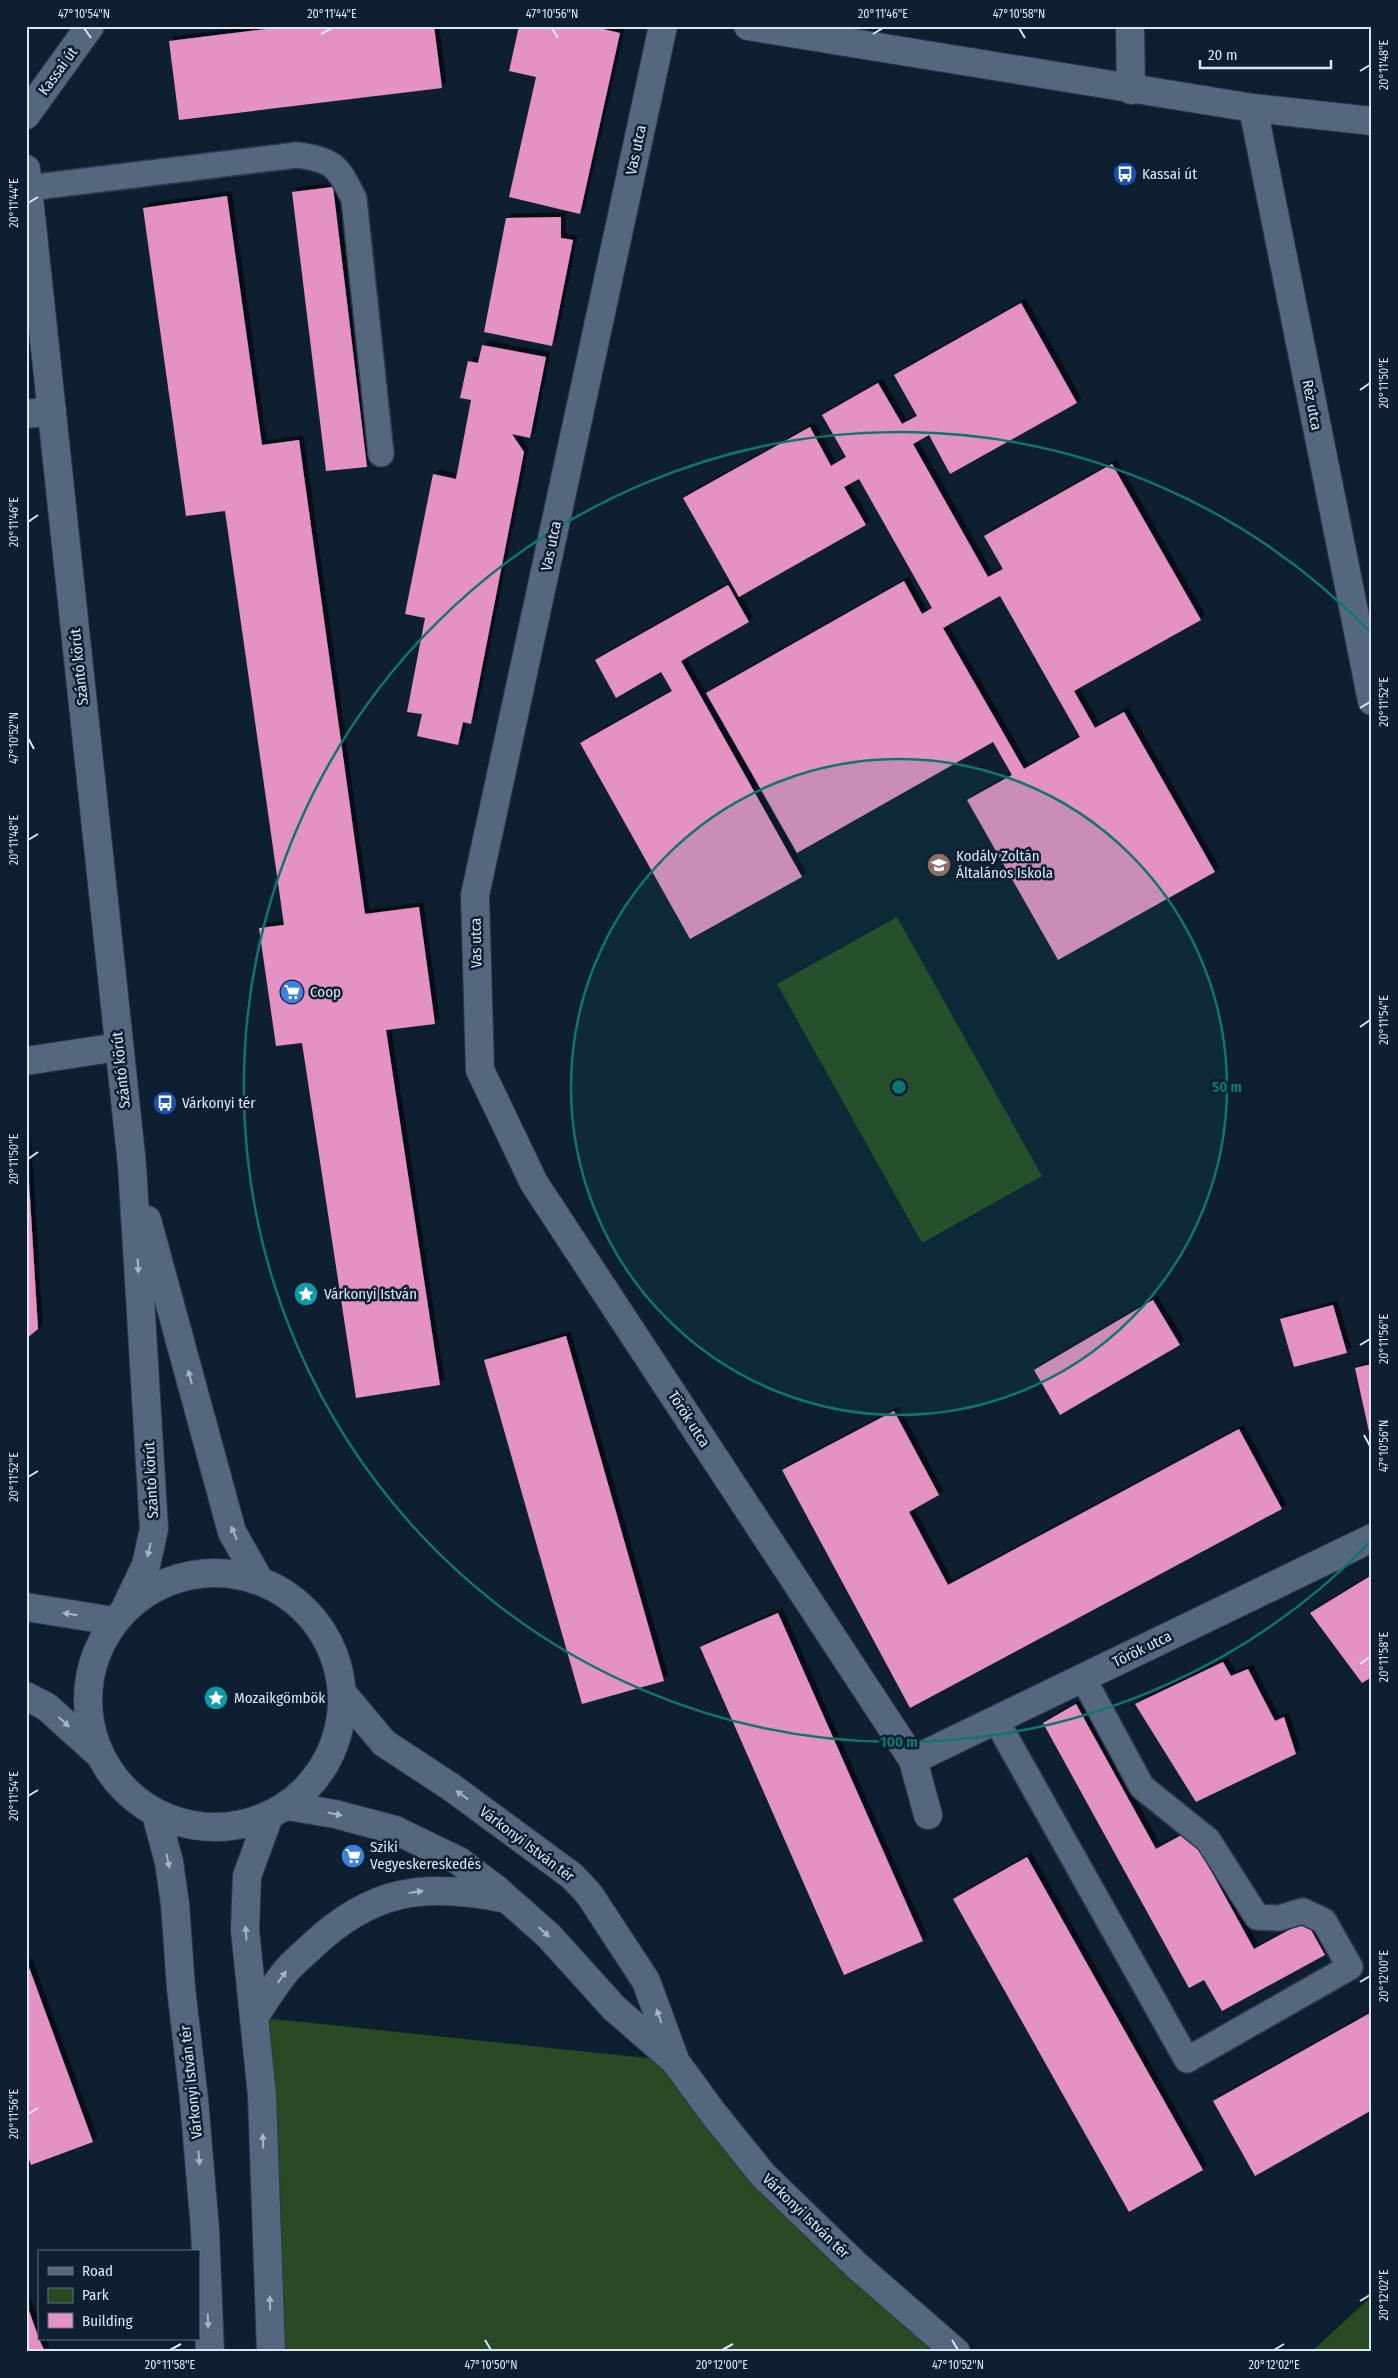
<svg xmlns="http://www.w3.org/2000/svg" width="1398" height="2378" viewBox="0 0 1398 2378" font-family="'Fira Sans Condensed',sans-serif">
  <style>
    .green { fill: #294a23 }
    .building { fill: #e492c1; fill-rule: evenodd; filter: url(#shadow) }
    .lines { fill: none; stroke-linecap: round; stroke-linejoin: round }
    .service-casing { stroke: #303949; stroke-width: 28 }
    .minor-casing { stroke: #303949; stroke-width: 30 }
    .tertiary-casing { stroke: #303949; stroke-width: 30 }
    .service { stroke: #54677e; stroke-width: 25 }
    .minor { stroke: #54677e; stroke-width: 28 }
    .tertiary { stroke: #54677e; stroke-width: 28 }
    .oneway { fill: #a6b4c5 }
    .ticks { fill: none; stroke: #dce7f4; stroke-width: 2 }
    .ring { fill: none; stroke: #0f766e; stroke-width: 2.5 }
    .labels { text-anchor: middle; dominant-baseline: central; stroke-width: 5; stroke-linejoin: round; paint-order: stroke }
    .street-label { font-size: 15px; fill: #dce7f4; stroke: #0e1f32 }
    .poi-label { font-size: 15px; fill: #dce7f4; stroke: #0e1f32; text-anchor: start }
    .centre { fill: #0f766e; stroke: #0e1f32; stroke-width: 2.5 }
    .ring-label { font-size: 15px; text-anchor: middle; font-weight: bold; fill: #0f766e; stroke: #0e1f32; stroke-width: 5; stroke-linejoin: round; paint-order: stroke }
    .neatline { fill: none; stroke: #dce7f4; stroke-width: 2 }
    .ticks-label { font-size: 12px; text-anchor: middle; fill: #dce7f4 }
  </style>
  <defs>
    <filter id="shadow"><feDropShadow dx="4.5" dy="-4.5" stdDeviation="0" flood-color="#0009"/></filter>
  </defs>
  <rect width="100%" height="100%" fill="#0e1f32"/>
  <path class="green" d="M897,917L1042,1176L922,1243L777,984Z
    M254,2017L675,2061L713,2113L956,2352H271Z
    M1372,2296V2352H1311Z"/>
  <path class="building" d="M291,26H434L442,88L179,120L169,41Z
    M519,26H590L620,33L580,214L509,197L536,77L509,71Z
    M333,187L367,467L326,471L292,192Z
    M227,196L262,445L299,440L365,914L419,907L435,1024L386,1030L440,1385L356,1398L302,1043L276,1046L259,928L284,925L225,511L186,516L143,208Z
    M561,217V238L573,240L552,346L484,332L506,218Z
    M1021,303L1077,403L950,474L929,435L913,444L988,577L1003,569L984,536L1112,464L1201,620L1074,691L1095,728L1124,712L1215,872L1058,960L967,800L1012,775L993,742L797,853L706,693L904,581L922,614L932,608L859,479L844,487L866,525L739,597L683,498L810,427L831,466L846,457L822,415L878,383L902,424L917,416L894,375ZM1000,596L1080,737L1024,769L943,628Z
    M482,345L546,357L530,438L512,434L524,452L471,724L463,722L458,745L417,736L422,714L407,712L425,618L405,614L433,474L456,479L471,400L460,398L468,361L478,363Z
    M728,585L749,622L681,661L802,877L690,939L580,743L672,691L661,672L616,698L595,660Z
    M26,1132L38,1329L26,1339Z
    M1153,1300L1180,1345L1060,1415L1034,1370Z
    M1333,1305L1347,1353L1294,1367L1280,1319Z
    M566,1336L664,1681L582,1704L484,1360Z
    M1372,1364V1440L1371,1441L1355,1368Z
    M894,1411L939,1495L909,1512L948,1585L1239,1429L1282,1509L910,1708L782,1470Z
    M1372,1575V1677L1362,1683L1310,1613Z
    M778,1613L923,1941L844,1975L700,1647Z
    M1223,1662L1231,1676L1248,1669L1275,1721L1284,1717L1296,1754L1196,1802L1135,1704Z
    M1076,1704L1156,1849L1189,1831L1254,1949L1306,1921L1325,1955L1222,2011L1204,1980L1189,1988L1043,1723Z
    M1027,1857L1203,2170L1129,2212L953,1899Z
    M26,1959L93,2142L31,2165L26,2151Z
    M1372,2012V2110L1255,2176L1213,2101Z
    M26,2302L39,2339L45,2352H26Z"/>
  <g class="lines">
    <g class="service-casing">
      <path id="service" d="M28,188L297,155C334,160 338,166 354,199L381,454
        M996,1720L1187,2060L1350,1967L1324,1921L1303,1911L1279,1918L1257,1917L1208,1840L1142,1787L1083,1678"/>
    </g>
    <g class="minor-casing">
      <path id="minor" d="M663,26L475,895L480,1070L534,1183L913,1760L928,1815
        M748,26L1253,108L1372,121
        M1130,26L1131,90
        M1253,108L1372,701
        M26,115L90,26
        M26,414L52,411
        M26,1061L118,1047
        M913,1760L1372,1538"/>
    </g>
    <g class="tertiary-casing">
      <path id="tertiary" d="M26,169L132,1165L154,1529L146,1565L125,1609
        M147,1220L232,1532L257,1576
        M88 1700a127 127 0 1 1 254 0a127 127 0 1 1-254 0Z
        M26,1607L114,1621
        M343,1694L384,1743L451,1787L572,1876L589,1894L646,1981L675,2060
        M26,1696L47,1707L99,1754
        M287,1806L335,1814L395,1830L459,1861L496,1889L549,1936L614,2008L675,2061L713,2113L763,2175L856,2265L956,2352
        M156,1814L169,1862L175,1904L181,1988L194,2100L205,2230L210,2352
        M269,1816L247,1876L245,1930L262,2095L271,2352
        M254,2017C265,2001 275,1984 287,1970C295,1961 304,1954 312,1946C371,1890 424,1882 502,1898"/>
    </g>
    <use href="#service" class="service"/>
    <use href="#minor" class="minor"/>
    <use href="#tertiary" class="tertiary"/>
  </g>
  <defs><path id="oneway-solid" d="M-6-.8H1V-3.2L6.5 0L1 3.2V.8H-6Z" transform="scale(1.25)"/></defs>
  <g class="oneway">
    <use href="#oneway-solid" transform="translate(138 1266) rotate(87)"/>
    <use href="#oneway-solid" transform="translate(190 1377) rotate(-105)"/>
    <use href="#oneway-solid" transform="translate(234 1533) rotate(-113)"/>
    <use href="#oneway-solid" transform="translate(149 1550) rotate(103)"/>
    <use href="#oneway-solid" transform="translate(70 1614) rotate(-171)"/>
    <use href="#oneway-solid" transform="translate(64 1722) rotate(42)"/>
    <use href="#oneway-solid" transform="translate(462 1795) rotate(-144)"/>
    <use href="#oneway-solid" transform="translate(335 1814) rotate(12)"/>
    <use href="#oneway-solid" transform="translate(168 1861) rotate(78)"/>
    <use href="#oneway-solid" transform="translate(416 1892) rotate(-8)"/>
    <use href="#oneway-solid" transform="translate(544 1932) rotate(42)"/>
    <use href="#oneway-solid" transform="translate(246 1933) rotate(-94)"/>
    <use href="#oneway-solid" transform="translate(282 1977) rotate(-55)"/>
    <use href="#oneway-solid" transform="translate(659 2016) rotate(-110)"/>
    <use href="#oneway-solid" transform="translate(263 2141) rotate(-92)"/>
    <use href="#oneway-solid" transform="translate(199 2158) rotate(85)"/>
    <use href="#oneway-solid" transform="translate(270 2303) rotate(-91)"/>
    <use href="#oneway-solid" transform="translate(208 2321) rotate(88)"/>
  </g>
  <path class="ticks" d="M84,28L91,38M552,28L558,38M1019,28L1025,38M321,34L332,28M873,34L883,28M1360,71L1370,65M28,203L38,197M1360,390L1370,383M28,522L38,515M1360,708L1370,702M28,738L34,749M28,840L38,834M1360,1027L1370,1020M28,1159L38,1152M1360,1345L1370,1339M1364,1435L1370,1446M28,1477L38,1471M1360,1664L1370,1657M28,1796L38,1790M1360,1982L1370,1976M28,2114L38,2108M1360,2301L1370,2295M485,2340L491,2350M952,2340L958,2350M170,2350L181,2344M722,2350L733,2344M1274,2350L1284,2344"/>
  <circle cx="899" cy="1087" r="328" fill="#0f766e" fill-opacity=".12"/>
  <g class="ring">
    <circle cx="899" cy="1087" r="328"/>
    <path d="M1370 1542A655 655 0 1 1 1370 632"/>
  </g>
  <defs>
    <g id="bus-disc" transform="scale(1.25)"><circle r="9.5" fill="#1a4fb4" stroke="#0e1f32"/><path d="M-5-6H5V4H4V6H2V4H-2V6H-4V4H-5ZM-3.5-4V0h7V-4ZM-3.5 1.2v1.5H-2V1.2ZM2 1.2v1.5H3.5V1.2Z" fill="#fff"/></g>
    <g id="school-disc" transform="scale(1.25)"><circle r="9.5" fill="#8d6e63" stroke="#0e1f32"/><path d="M0-5L7-2L0 1L-7-2ZM-4 1L0 2.5L4 1V4Q0 6-4 4Z" fill="#fff"/></g>
    <g id="supermarket-disc" transform="scale(1.25)"><circle r="9.5" fill="#3f7fe0" stroke="#0e1f32"/><path d="M-6-5.5h2.5l.6 2H6L4.5 2H-2.5L-4.4-4H-6ZM-1.5 3.2a1.3 1.3 0 1 0 .1 0ZM3 3.2a1.3 1.3 0 1 0 .1 0Z" fill="#fff"/></g>
    <g id="sight-disc" transform="scale(1.25)"><circle r="9.5" fill="#0f9aa8" stroke="#0e1f32"/><path d="M0-6L1.8-2.2L6-1.7L2.9 1.2L3.7 5.4L0 3.3L-3.7 5.4L-2.9 1.2L-6-1.7L-1.8-2.2Z" fill="#fff"/></g>
  </defs>
  <g fill-rule="evenodd">
    <use href="#bus-disc" x="1125" y="174"/>
    <use href="#school-disc" x="939" y="865"/>
    <use href="#supermarket-disc" x="292" y="992"/>
    <use href="#bus-disc" x="165" y="1103"/>
    <use href="#sight-disc" x="306" y="1294"/>
    <use href="#sight-disc" x="216" y="1698"/>
    <use href="#supermarket-disc" x="353" y="1856"/>
  </g>
  <g class="labels">
    <g class="street-label">
      <text transform="translate(58 71) rotate(-54)">Kassai út</text>
      <text transform="translate(636 150) rotate(-78)">Vas utca</text>
      <text transform="translate(1312 405) rotate(79)">Réz utca</text>
      <text transform="translate(551 546) rotate(-78)">Vas utca</text>
      <text transform="translate(79 667) rotate(-96)">Szántó körút</text>
      <text transform="translate(476 943) rotate(-91)">Vas utca</text>
      <text transform="translate(121 1070) rotate(-96)">Szántó körút</text>
      <text transform="translate(689 1419) rotate(57)">Török utca</text>
      <text transform="translate(151 1480) rotate(-93)">Szántó körút</text>
      <text transform="translate(1142 1649) rotate(-26)">Török utca</text>
      <text transform="translate(527 1844) rotate(37)">Várkonyi István tér</text>
      <text transform="translate(191 2082) rotate(-96)">Várkonyi István tér</text>
      <text transform="translate(806 2216) rotate(44)">Várkonyi István tér</text>
    </g>
    <g class="poi-label">
      <text x="1142" y="174">Kassai út</text>
      <text x="956" y="856">Kodály Zoltán<tspan x="956" dy="17">Általános Iskola</tspan></text>
      <text x="310" y="992">Coop</text>
      <text x="182" y="1103">Várkonyi tér</text>
      <text x="324" y="1294">Várkonyi István</text>
      <text x="234" y="1698">Mozaikgömbök</text>
      <text x="370" y="1847">Sziki<tspan x="370" dy="17">Vegyeskereskedés</tspan></text>
    </g>
  </g>
  <circle cx="899" cy="1087" r="8" class="centre"/>
  <g class="ring-label">
    <text x="1227" y="1092">50 m</text>
    <text x="899" y="1747">100 m</text>
  </g>
  <rect width="1398" height="2378" fill="none" stroke="#0e1f32" stroke-width="55"/>
  <rect x="38" y="2250" width="162" height="90" fill="#0e1f32" stroke="#606f80"/>
  <rect x="48" y="2267" width="25" height="8" fill="#54677e" stroke="#606f80"/>
  <text x="82" y="2276" font-size="15" fill="#dce7f4">Road</text>
  <rect x="48" y="2288" width="25" height="15" fill="#294a23" stroke="#606f80"/>
  <text x="82" y="2300" font-size="15" fill="#dce7f4">Park</text>
  <rect x="48" y="2313" width="25" height="15" fill="#e492c1" stroke="#606f80"/>
  <text x="82" y="2326" font-size="15" fill="#dce7f4">Building</text>
  <path d="M1200 60v8h131v-8" fill="none" stroke="#dce7f4" stroke-width="2.5"/>
  <text x="1208" y="60" font-size="15" fill="#dce7f4" stroke="#0e1f32" stroke-width="4" paint-order="stroke">20 m</text>
  <rect x="28" y="28" width="1342" height="2322" class="neatline"/>
  <g class="ticks-label">
    <text x="84" y="18">47°10'54"N</text>
    <text x="332" y="18">20°11'44"E</text>
    <text x="552" y="18">47°10'56"N</text>
    <text x="883" y="18">20°11'46"E</text>
    <text x="1019" y="18">47°10'58"N</text>
    <text transform="translate(1384 65) rotate(-90)" y="4">20°11'48"E</text>
    <text transform="translate(14 203) rotate(-90)" y="4">20°11'44"E</text>
    <text transform="translate(1384 383) rotate(-90)" y="4">20°11'50"E</text>
    <text transform="translate(14 522) rotate(-90)" y="4">20°11'46"E</text>
    <text transform="translate(1384 702) rotate(-90)" y="4">20°11'52"E</text>
    <text transform="translate(14 738) rotate(-90)" y="4">47°10'52"N</text>
    <text transform="translate(14 840) rotate(-90)" y="4">20°11'48"E</text>
    <text transform="translate(1384 1020) rotate(-90)" y="4">20°11'54"E</text>
    <text transform="translate(14 1159) rotate(-90)" y="4">20°11'50"E</text>
    <text transform="translate(1384 1339) rotate(-90)" y="4">20°11'56"E</text>
    <text transform="translate(1384 1446) rotate(-90)" y="4">47°10'56"N</text>
    <text transform="translate(14 1477) rotate(-90)" y="4">20°11'52"E</text>
    <text transform="translate(1384 1657) rotate(-90)" y="4">20°11'58"E</text>
    <text transform="translate(14 1796) rotate(-90)" y="4">20°11'54"E</text>
    <text transform="translate(1384 1976) rotate(-90)" y="4">20°12'00"E</text>
    <text transform="translate(14 2114) rotate(-90)" y="4">20°11'56"E</text>
    <text transform="translate(1384 2295) rotate(-90)" y="4">20°12'02"E</text>
    <text x="170" y="2369">20°11'58"E</text>
    <text x="491" y="2369">47°10'50"N</text>
    <text x="722" y="2369">20°12'00"E</text>
    <text x="958" y="2369">47°10'52"N</text>
    <text x="1274" y="2369">20°12'02"E</text>
  </g>
</svg>
